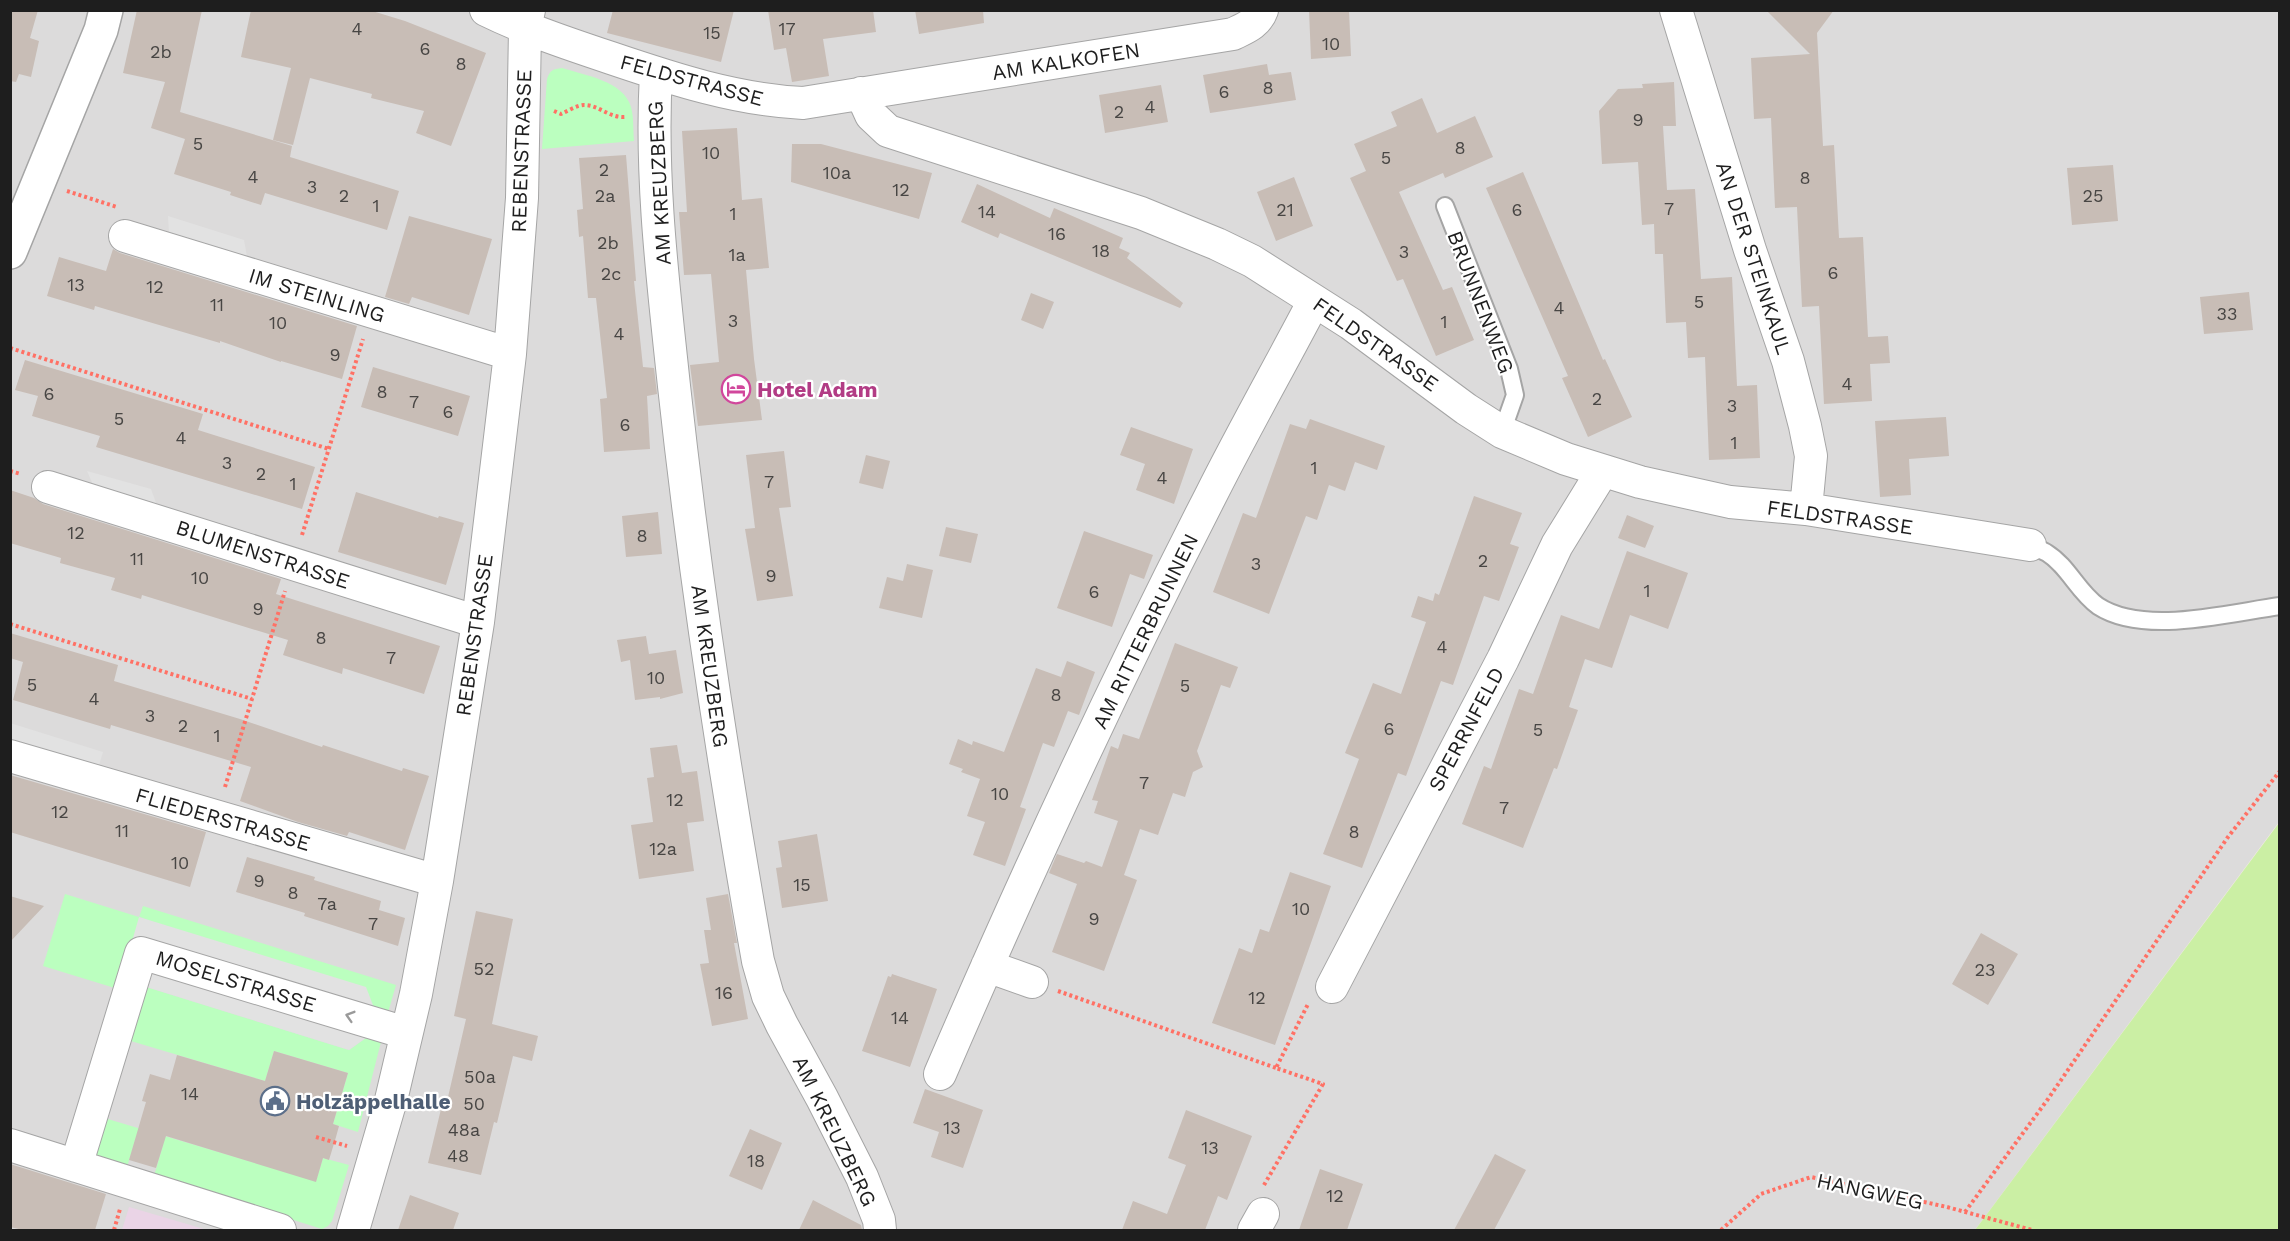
<svg xmlns="http://www.w3.org/2000/svg" width="2290" height="1241" viewBox="0 0 2290 1241" font-family="'Work Sans',sans-serif">
  <style>
    .residential { fill: #dcdbdb }
    .industrial { fill: #ead4e6 }
    .grass { fill: #cbefa4 }
    .park { fill: #bbffbf }
    .parking { fill: #e2e2e2 }
    .building { fill: #c8bdb6 }
    .lines { fill: none; stroke-linecap: round; stroke-linejoin: round }
    .service-casing { stroke: #a5a5a5; stroke-width: 20 }
    .minor-casing { stroke: #a5a5a5; stroke-width: 34 }
    .tertiary-casing { stroke: #a5a5a5; stroke-width: 36 }
    .path { stroke: #ff7165; stroke-width: 4; stroke-dasharray: 3 3; stroke-linecap: butt }
    .service { stroke: #fff; stroke-width: 16 }
    .minor { stroke: #fff; stroke-width: 32 }
    .tertiary { stroke: #fff; stroke-width: 33 }
    .oneway { stroke: #9a9a9a }
    .labels { text-anchor: middle; dominant-baseline: central; stroke-width: 4.5; stroke-linejoin: round; paint-order: stroke }
    .number-label { font-size: 18px; fill: #484644 }
    .street-label { font-size: 21px; fill: #1e1e1e; stroke: #fff }
    .hotel-label { font-size: 21px; font-weight: bold; fill: #b23c85; stroke: #fff; text-anchor: start }
    .service-label { font-size: 21px; font-weight: bold; fill: #4e5e75; stroke: #fff; text-anchor: start }
  </style>
  <rect width="100%" height="100%" fill="#f0ebe3"/>
  <path class="residential" d="M10,11H2279V822L1975,1230H11Z"/>
  <path class="industrial" d="M129,1207L187,1224L207,1230H122Z"/>
  <path class="grass" d="M2279,823V1230H1975Z"/>
  <path class="park" d="M562,68C584,75 624,81 631,107C634,117 633,130 634,141L542,149L547,79C550,70 553,69 562,68Z
    M65,894L139,917L143,906L396,985L387,1016L140,917L118,989L43,966Z
    M140,985L349,1050L370,1035L382,1038L358,1132L333,1124L348,1073L274,1051L265,1081L124,1039Z
    M101,1117L316,1181L323,1158L349,1165L332,1221L328,1226L322,1229L154,1176L163,1145L136,1137L127,1167L89,1155Z"/>
  <path class="parking" d="M168,216L244,240L250,273L170,250Z
    M87,471L151,489L163,522L101,503Z
    M10,723L103,752L94,782L11,756Z
    M139,917L366,987L376,1013L370,1035L349,1050L140,985L152,944L133,938Z"/>
  <path class="building" d="M10,10H38L30,38L39,41L31,77L19,74L16,82L10,81Z
    M137,10H202L180,112L292,146L290,157L399,191L387,230L265,193L261,205L230,195L231,192L174,174L185,139L151,128L165,82L123,73Z
    M251,10H369L405,21L486,53L451,146L416,133L424,111L371,98L372,94L310,78L293,145L273,140L291,68L241,57Z
    M613,10H734L721,62L607,33Z
    M768,10H873L876,32L823,39L829,76L792,82L786,48L774,50Z
    M915,10H983L984,23L919,34Z
    M1309,10H1349L1351,56L1311,59Z
    M1766,10H1834L1817,33L1823,146L1834,145L1839,238L1863,237L1868,337L1888,336L1890,363L1870,364L1872,401L1824,404L1819,306L1802,307L1797,207L1775,208L1771,118L1754,119L1751,58L1810,54Z
    M1267,64L1269,75L1291,72L1296,100L1210,113L1203,75Z
    M1674,82L1676,126H1663L1667,190L1695,189L1701,279L1732,277L1737,386L1757,385L1760,458L1709,460L1705,357L1688,358L1686,322L1666,323L1663,254H1655L1654,224L1642,225L1638,162L1602,164L1599,111L1618,89L1643,88L1642,84Z
    M1161,85L1168,122L1105,133L1099,95Z
    M1422,98L1437,133L1475,116L1493,157L1445,178L1443,173L1399,192L1443,290L1452,287L1474,340L1436,356L1403,279L1397,281L1350,178L1366,171L1354,144L1397,126L1391,112Z
    M737,128L742,200L762,198L769,268L746,270L754,359L762,420L698,426L690,365L719,362L711,274L684,275L679,212H687L682,131Z
    M792,144H821L932,173L919,219L791,182Z
    M626,155L636,281H634L643,367L654,368L657,394L647,396L650,449L604,452L600,399L607,398L596,298H588L583,236L579,237L577,210L583,209L579,158Z
    M2113,165L2118,221L2072,225L2067,168Z
    M1523,172L1603,360L1605,359L1632,417L1588,437L1562,378L1568,376L1486,188Z
    M1294,177L1313,226L1276,241L1257,192Z
    M977,184L1050,218L1054,208L1123,238L1119,248L1130,253L1127,258L1183,303L1180,308L1000,233L998,238L961,222Z
    M409,216L492,239L469,315L412,297L409,304L385,297Z
    M113,249L120,253L357,326L342,379L281,361V362L220,341V343L95,306L94,310L47,296L59,257L106,271Z
    M2249,292L2253,330L2204,334L2200,297Z
    M1031,293L1054,302L1043,329L1021,320Z
    M25,360L203,414L198,430L315,467L302,509L96,447L100,436L32,416L38,396L15,390Z
    M373,367L470,396L458,436L361,407Z
    M1946,417L1949,456L1909,459L1911,495L1880,497L1875,421Z
    M1310,419L1385,446L1377,470L1355,462L1345,491L1329,485L1317,520L1306,516L1269,614L1213,592L1243,513L1256,518L1290,424L1306,429Z
    M1131,427L1193,449L1174,504L1136,490L1145,464L1120,455Z
    M784,451L791,507L779,508L793,596L757,601L745,529L755,528L746,455Z
    M866,455L890,461L883,489L859,483Z
    M10,490L34,498L43,504L281,579L276,594L440,646L424,694L343,668L342,674L283,655L288,640L142,595L141,599L111,590L115,578L60,563L61,558L10,543Z
    M356,492L438,518L439,516L464,523L446,585L338,552Z
    M1474,496L1522,513L1510,544L1519,547L1499,601L1484,596L1453,685L1441,681L1406,776L1398,773L1362,868L1323,854L1359,759L1345,753L1373,683L1401,694L1426,622L1411,617L1418,596L1433,601L1435,593L1439,595Z
    M658,512L662,554L626,557L622,516Z
    M1627,515L1654,526L1645,548L1618,538Z
    M946,527L978,534L971,563L939,556Z
    M1084,531L1153,555L1144,579L1130,574L1112,627L1057,608Z
    M1627,551L1688,573L1668,629L1630,615L1612,668L1585,659L1569,707L1578,710L1557,769L1554,768L1523,848L1462,824L1484,766L1491,769L1519,689L1533,694L1561,615L1599,629Z
    M907,564L933,570L922,618L879,608L887,577L903,581Z
    M10,633L118,665L114,681L240,719L322,747L323,745L402,771L403,768L429,776L405,850L349,832L347,836L298,822L240,801L251,767L111,725L110,729L13,700L23,662L10,658Z
    M646,636L649,654L676,650L683,693L660,699V697L635,700L630,660L621,662L617,640Z
    M1175,643L1238,667L1230,688L1221,685L1197,751L1203,767L1193,772L1185,797L1173,793L1158,835L1140,829L1124,875L1137,880L1104,971L1052,952L1077,884L1049,873L1057,854L1084,863L1086,861L1102,867L1118,821L1094,813L1098,801L1092,800L1111,746L1118,749L1123,734L1139,739Z
    M1067,661L1095,672L1079,715L1068,711L1054,747L1043,743L1020,807L1026,809L1005,866L973,855L985,822L967,816L980,779L961,772L963,769L949,764L958,739L972,745L973,741L1004,752L1036,668L1061,677Z
    M677,745L682,773L697,771L704,821L687,823L694,871L639,879L631,825L653,822L647,778L654,777L650,748Z
    M10,775L206,832L190,887L10,832Z
    M817,834L828,901L782,908L776,868L782,867L778,841Z
    M247,857L315,877L314,880L381,901L379,910L405,918L398,946L304,916L305,913L236,892Z
    M1290,872L1331,886L1275,1045L1212,1023L1239,948L1252,953L1260,929L1269,932Z
    M728,894L737,943H734L748,1019L712,1026L700,964L709,963L704,930H711L706,898Z
    M10,896L44,906L10,942Z
    M476,911L513,919L492,1024L538,1036L532,1061L513,1056L497,1123L494,1122L481,1175L428,1163L441,1109L445,1110L466,1019L454,1016Z
    M1981,933L2018,954L1988,1005L1952,984Z
    M892,974L937,989L910,1067L862,1051L888,976L891,977Z
    M274,1051L348,1073L333,1124L339,1126L336,1137L329,1160L323,1158L316,1182L166,1136L156,1168L129,1160L146,1102L142,1101L150,1074L170,1080L177,1055L265,1081Z
    M925,1089L983,1110L963,1168L931,1157L939,1132L913,1123Z
    M1186,1110L1252,1136L1227,1200L1218,1196L1205,1230H1122L1133,1201L1167,1214L1186,1165L1168,1158Z
    M750,1129L782,1143L762,1190L729,1176Z
    M1495,1154L1526,1170L1494,1230H1454Z
    M10,1164L106,1194L95,1230H23L10,1227Z
    M1320,1169L1363,1184L1347,1230H1299Z
    M410,1195L459,1213L453,1230H398Z
    M813,1200L861,1225L862,1230H799Z"/>
  <g class="lines">
    <g class="service-casing">
      <path id="service" d="M1445,206L1509,369L1515,395L1502,432
        M2030,545C2035,548 2042,550 2047,553C2068,566 2078,592 2098,606C2144,636 2228,613 2280,606"/>
    </g>
    <g class="minor-casing">
      <path id="minor" d="M486,10C527,30 569,44 611,58C673,79 737,100 803,103L1233,34C1245,28 1257,24 1262,10
        M1676,10L1750,250L1788,361L1805,426L1811,456L1806,509
        M656,73C650,178 663,282 674,386C695,579 724,770 758,961L768,996L782,1025L822,1098L862,1177L879,1220L880,1230
        M861,93L871,115L888,131L1141,213L1217,244L1252,261L1351,324L1466,409L1502,432L1566,459L1640,482L1730,502L1806,509L2030,545
        M125,236L510,354
        M48,487L478,622
        M10,756L437,881
        M987,966L1032,982
        M1332,987L1503,659L1557,545L1602,472
        M940,1074C1024,879 1113,686 1210,497C1243,431 1280,366 1314,301
        M10,1145L280,1230
        M76,1166L141,953L406,1033
        M353,1230L391,1100L416,994L437,881L478,622L510,354L522,198L525,29L529,10
        M1254,1230L1263,1214"/>
    </g>
    <g class="tertiary-casing">
      <path id="tertiary" d="M10,252L101,30L106,10"/>
    </g>
    <path class="path" d="M554,111L561,114C568,111 577,105 584,105C599,105 609,118 625,117
      M67,191L117,207
      M10,348L329,449
      M10,471L21,474
      M302,535L363,339
      M10,624L252,699
      M225,787L285,591
      M1058,991L1276,1068
      M316,1137L347,1146
      M1264,1185L1323,1084L1276,1068L1308,1004
      M1965,1212L2048,1099L2228,837L2280,771
      M114,1230L120,1209
      M1721,1230L1761,1194L1811,1177L1947,1207L2032,1230"/>
    <use href="#service" class="service"/>
    <use href="#minor" class="minor"/>
    <use href="#tertiary" class="tertiary"/>
  </g>
  <defs><path id="oneway-chevron" d="M-2-3.5L2.5 0L-2 3.5" fill="none" stroke-width="1.6" stroke-linecap="round" stroke-linejoin="round" transform="scale(1.5)"/></defs>
  <use class="oneway" href="#oneway-chevron" transform="translate(350 1016) rotate(-163)"/>
  <defs>
    <g id="hotel-ring" transform="scale(1.5)"><circle r="9.5" fill="#fff" stroke="#d1479c" stroke-width="1.5"/><path d="M-6-4.5h1.5V1H6V5H4.5V3h-9V5H-6ZM-4 0a1.8 1.8 0 1 1 3.6 0ZM.5 0V-2.5h3Q6-2.5 6 0Z" fill="#d1479c"/></g>
    <g id="civic-ring" transform="scale(1.5)"><circle r="9.5" fill="#fff" stroke="#5c6f8a" stroke-width="1.5"/><path d="M-.6-6.5H3V-4.5H.6V-3L4-1V1h2V6H-6V1h2V-1L-.6-3ZM-1.2 2.5V6h2.4V2.5Z" fill="#5c6f8a"/></g>
  </defs>
  <g fill-rule="evenodd">
    <use href="#hotel-ring" x="736" y="389"/>
    <use href="#civic-ring" x="275" y="1101"/>
  </g>
  <g class="labels">
    <g class="number-label">
      <text x="357" y="28">4</text>
      <text x="787" y="28">17</text>
      <text x="712" y="32">15</text>
      <text x="1331" y="43">10</text>
      <text x="425" y="48">6</text>
      <text x="161" y="51">2b</text>
      <text x="461" y="63">8</text>
      <text x="1268" y="87">8</text>
      <text x="1224" y="91">6</text>
      <text x="1150" y="106">4</text>
      <text x="1119" y="111">2</text>
      <text x="1638" y="119">9</text>
      <text x="198" y="143">5</text>
      <text x="1460" y="147">8</text>
      <text x="711" y="152">10</text>
      <text x="1386" y="157">5</text>
      <text x="604" y="169">2</text>
      <text x="837" y="172">10a</text>
      <text x="253" y="176">4</text>
      <text x="1805" y="177">8</text>
      <text x="312" y="186">3</text>
      <text x="901" y="189">12</text>
      <text x="344" y="195">2</text>
      <text x="605" y="195">2a</text>
      <text x="2093" y="195">25</text>
      <text x="376" y="205">1</text>
      <text x="1669" y="208">7</text>
      <text x="1285" y="209">21</text>
      <text x="1517" y="209">6</text>
      <text x="987" y="211">14</text>
      <text x="733" y="213">1</text>
      <text x="1057" y="233">16</text>
      <text x="608" y="242">2b</text>
      <text x="1101" y="250">18</text>
      <text x="1404" y="251">3</text>
      <text x="737" y="254">1a</text>
      <text x="1833" y="272">6</text>
      <text x="611" y="273">2c</text>
      <text x="76" y="284">13</text>
      <text x="155" y="286">12</text>
      <text x="1699" y="301">5</text>
      <text x="217" y="304">11</text>
      <text x="1559" y="307">4</text>
      <text x="2227" y="313">33</text>
      <text x="733" y="320">3</text>
      <text x="1444" y="321">1</text>
      <text x="278" y="322">10</text>
      <text x="619" y="333">4</text>
      <text x="335" y="354">9</text>
      <text x="1847" y="383">4</text>
      <text x="382" y="391">8</text>
      <text x="49" y="393">6</text>
      <text x="1597" y="398">2</text>
      <text x="414" y="401">7</text>
      <text x="1732" y="405">3</text>
      <text x="448" y="411">6</text>
      <text x="119" y="418">5</text>
      <text x="625" y="424">6</text>
      <text x="181" y="437">4</text>
      <text x="1734" y="442">1</text>
      <text x="227" y="462">3</text>
      <text x="1314" y="467">1</text>
      <text x="261" y="473">2</text>
      <text x="1162" y="477">4</text>
      <text x="769" y="481">7</text>
      <text x="293" y="483">1</text>
      <text x="76" y="532">12</text>
      <text x="642" y="535">8</text>
      <text x="137" y="558">11</text>
      <text x="1483" y="560">2</text>
      <text x="1256" y="563">3</text>
      <text x="771" y="575">9</text>
      <text x="200" y="577">10</text>
      <text x="1647" y="590">1</text>
      <text x="1094" y="591">6</text>
      <text x="258" y="608">9</text>
      <text x="321" y="637">8</text>
      <text x="1442" y="646">4</text>
      <text x="391" y="657">7</text>
      <text x="656" y="677">10</text>
      <text x="32" y="684">5</text>
      <text x="1185" y="685">5</text>
      <text x="1056" y="694">8</text>
      <text x="94" y="698">4</text>
      <text x="150" y="715">3</text>
      <text x="183" y="725">2</text>
      <text x="1389" y="728">6</text>
      <text x="1538" y="729">5</text>
      <text x="217" y="735">1</text>
      <text x="1144" y="782">7</text>
      <text x="1000" y="793">10</text>
      <text x="675" y="799">12</text>
      <text x="1504" y="807">7</text>
      <text x="60" y="811">12</text>
      <text x="122" y="830">11</text>
      <text x="1354" y="831">8</text>
      <text x="663" y="848">12a</text>
      <text x="180" y="862">10</text>
      <text x="259" y="880">9</text>
      <text x="802" y="884">15</text>
      <text x="293" y="892">8</text>
      <text x="327" y="903">7a</text>
      <text x="1301" y="908">10</text>
      <text x="1094" y="918">9</text>
      <text x="373" y="923">7</text>
      <text x="484" y="968">52</text>
      <text x="1985" y="969">23</text>
      <text x="724" y="992">16</text>
      <text x="1257" y="997">12</text>
      <text x="900" y="1017">14</text>
      <text x="480" y="1076">50a</text>
      <text x="190" y="1093">14</text>
      <text x="474" y="1103">50</text>
      <text x="952" y="1127">13</text>
      <text x="464" y="1129">48a</text>
      <text x="1210" y="1147">13</text>
      <text x="458" y="1155">48</text>
      <text x="756" y="1160">18</text>
      <text x="1335" y="1195">12</text>
    </g>
    <g class="street-label">
      <text transform="translate(1066 61) rotate(-9)">AM KALKOFEN</text>
      <text transform="translate(692 80) rotate(15)">FELDSTRASSE</text>
      <text transform="translate(521 151) rotate(-88)">REBENSTRASSE</text>
      <text transform="translate(659 183) rotate(-93)">AM KREUZBERG</text>
      <text transform="translate(1754 258) rotate(72)">AN DER STEINKAUL</text>
      <text transform="translate(317 295) rotate(17)">IM STEINLING</text>
      <text transform="translate(1481 302) rotate(69)">BRUNNENWEG</text>
      <text transform="translate(1376 344) rotate(35)">FELDSTRASSE</text>
      <text transform="translate(1840 517) rotate(8)">FELDSTRASSE</text>
      <text transform="translate(263 554) rotate(18)">BLUMENSTRASSE</text>
      <text transform="translate(1145 631) rotate(-64)">AM RITTERBRUNNEN</text>
      <text transform="translate(474 635) rotate(-82)">REBENSTRASSE</text>
      <text transform="translate(710 666) rotate(82)">AM KREUZBERG</text>
      <text transform="translate(1466 729) rotate(-62)">SPERRNFELD</text>
      <text transform="translate(223 819) rotate(16)">FLIEDERSTRASSE</text>
      <text transform="translate(236 981) rotate(17)">MOSELSTRASSE</text>
      <text transform="translate(835 1131) rotate(64)">AM KREUZBERG</text>
      <text transform="translate(1870 1191) rotate(12)">HANGWEG</text>
    </g>
    <g class="hotel-label">
      <text x="757" y="389">Hotel Adam</text>
    </g>
    <g class="service-label">
      <text x="296" y="1101">Holzäppelhalle</text>
    </g>
  </g>
  <rect width="2290" height="1241" fill="none" stroke="#1e1e1e" stroke-width="24"/>
</svg>
